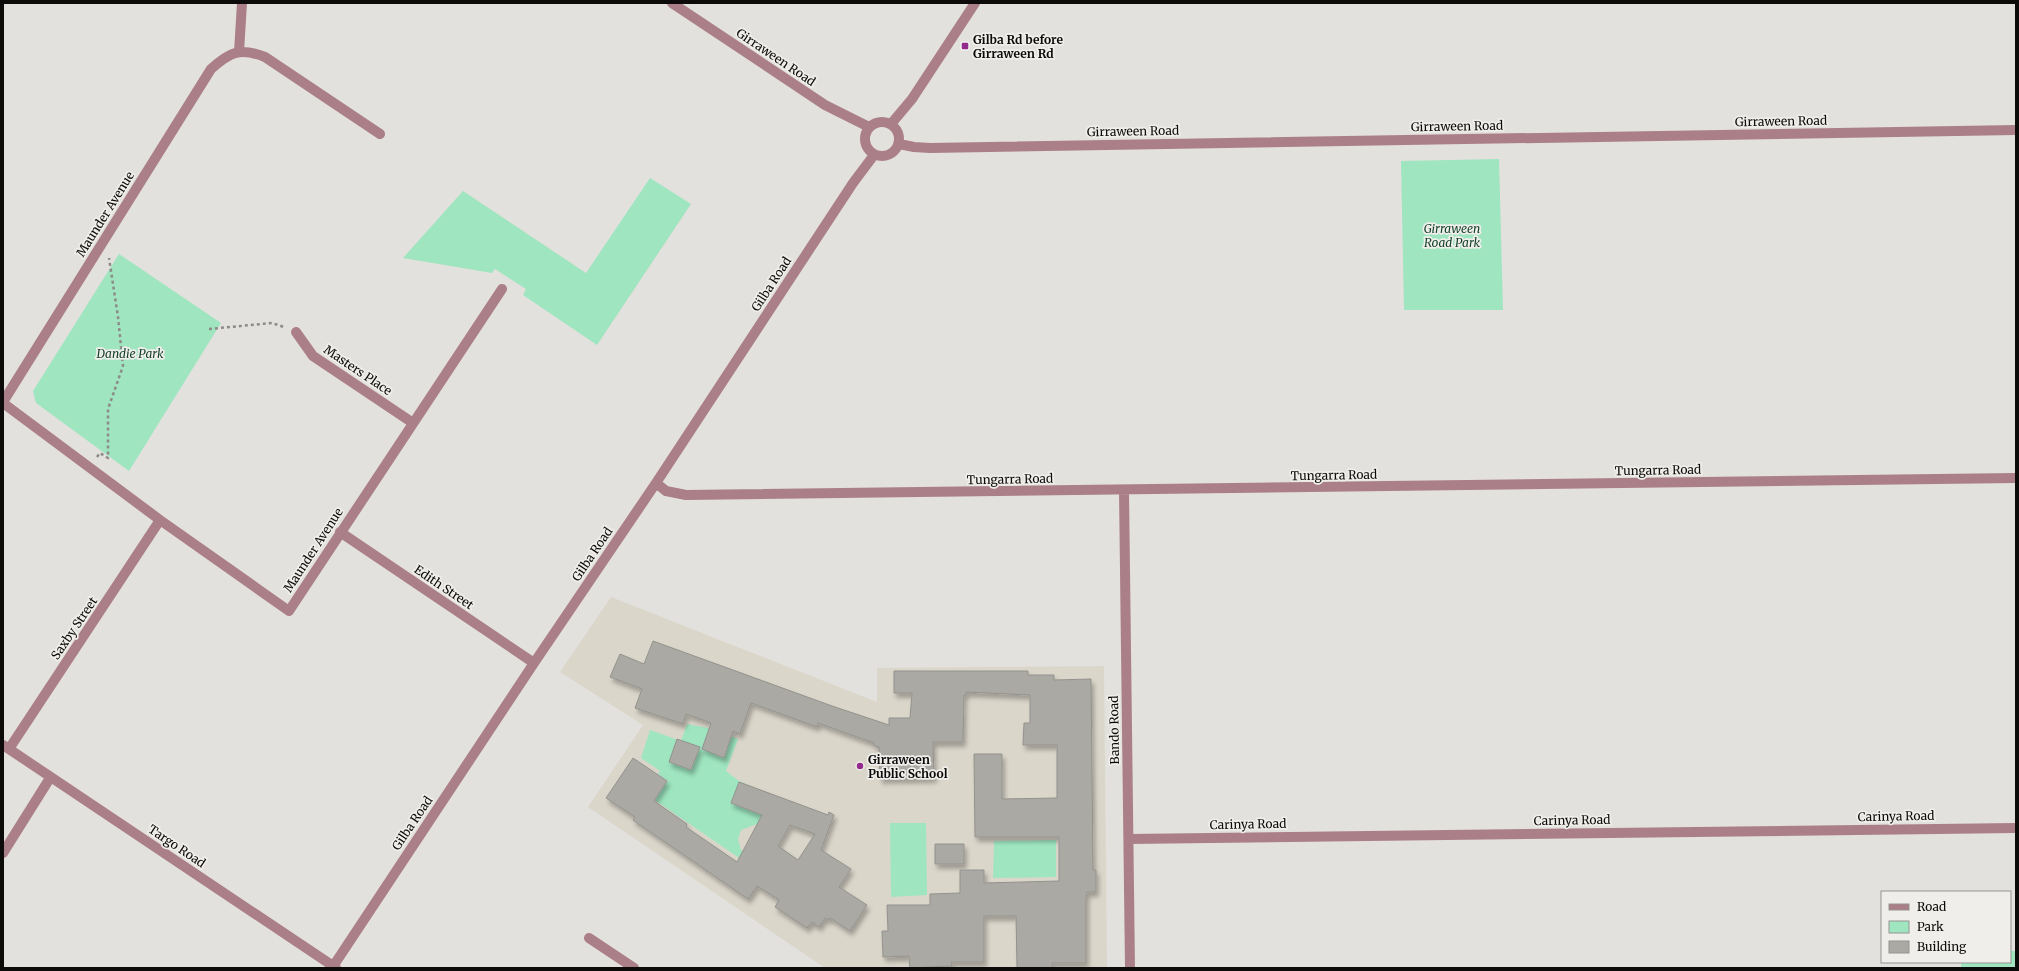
<svg xmlns="http://www.w3.org/2000/svg" width="2019" height="971" viewBox="0 0 2019 971" font-family="Merriweather,serif">
  <style>
    .built { fill: #dbd6ca }
    .green { fill: #9ee5c0 }
    .building { fill: #aba9a4; stroke: #93928d; fill-rule: evenodd; filter: url(#shadow) }
    .lines { fill: none; stroke-linecap: round; stroke-linejoin: round }
    .path { stroke: #8d8b88; stroke-width: 2.5; stroke-dasharray: 3 3; stroke-linecap: butt }
    .minor { stroke: #ab7f88; stroke-width: 10 }
    .poi-dot { fill: #932a8e; stroke: #f0eeea; stroke-width: 1.5 }
    .labels { text-anchor: middle; dominant-baseline: central; stroke-width: 3.5; stroke-linejoin: round; paint-order: stroke }
    .poi-label { font-size: 12px; font-weight: bold; fill: #0c0b0a; stroke: #f0eeea; text-anchor: start }
    .street-label { font-size: 12px; fill: #0c0b0a; stroke: #f0eeea }
    .park-label { font-size: 12px; font-style: italic; fill: #103f2a; stroke: #f0eeea }
  </style>
  <defs>
    <filter id="shadow"><feDropShadow dx="2.5" dy="4.5" stdDeviation="2" flood-color="#0004"/></filter>
  </defs>
  <rect width="100%" height="100%" fill="#e3e1dd"/>
  <path class="built" d="M611,597L877,702V668L1104,666L1107,968H825L588,807L643,725L560,672Z"/>
  <path class="green" d="M1499,159L1503,310H1404L1401,161Z
    M650,178L691,204L597,345L523,295L526,289L495,269L492,273L403,258L463,191L586,273Z
    M119,254L221,323L129,471L36,403L33,391Z
    M687,724L708,728L738,739L726,771L739,781L787,801L762,822L741,830L738,839L741,850L769,864L761,873L646,794L654,781L663,787L668,781L658,774L660,771L641,758L650,730L681,741Z
    M890,823H926L927,895L891,897Z
    M1056,840V877L993,878L994,841Z
    M2010,951H2016V968H1961V962H2010Z"/>
  <path class="building" d="M653,641L832,706L889,725V718H910L912,693H894V671H1028V675H1054V680L1091,679L1093,870H1096V892H1087L1086,899V963H1052V968H1017L1016,916H984V962H951L952,966L910,968L909,956L883,957L882,931H888L887,905H930V894L960,893V870H984V883L1059,881V837H975L974,754H1002V799L1057,798V745H1023L1024,723H1030V695L966,692V695H964L963,742H933L934,778L880,779L879,747L873,745L874,743L818,723L817,727L751,703L740,734L733,731L724,758L702,749L711,723L686,714L683,724L635,708L642,689L610,677L620,654L644,664Z
    M677,739L700,747L691,770L669,762Z
    M633,758L667,781L654,801L687,824L686,827L737,862L762,815L731,803L739,782L828,815L829,812L834,815L821,850L851,869L839,887L867,905L850,931L830,918L829,920L825,918L819,927L812,922L807,928L775,907L779,900L757,886L748,899L633,820L635,817L606,798ZM790,825L815,834L798,860L778,846Z
    M935,844H964V864H935Z"/>
  <g class="lines">
    <path class="path" d="M209,329L272,323L284,327
      M97,457L100,453L108,458V409L123,366L118,317L109,258"/>
    <path class="minor" d="M672,3L825,105L869,127
      M239,52L242,3
      M865 139a17 17 0 1 1 34 0a17 17 0 1 1-34 0Z
      M891,124L912,99L975,3
      M899,144L914,147L930,148L2016,130
      M296,332L313,356L413,423
      M3,402L211,69C230,52 240,47 265,57L380,134
      M3,403L160,520L289,611L502,289
      M656,483L666,491L686,495L2016,478
      M1124,491L1130,968
      M340,532L534,663
      M3,745L336,968
      M9,749L160,520
      M1129,839L2016,828
      M3,853L50,778
      M589,938L634,968
      M332,968L534,663L656,483L853,183L874,155"/>
  </g>
  <g class="poi-dot">
    <rect x="961" y="42" width="8" height="8" rx="2"/>
    <circle cx="860" cy="766" r="4"/>
  </g>
  <g class="labels">
    <g class="poi-label">
      <text x="973" y="39">Gilba Rd before<tspan x="973" dy="14">Girraween Rd</tspan></text>
      <text x="868" y="759">Girraween<tspan x="868" dy="14">Public School</tspan></text>
    </g>
    <g class="street-label">
      <text transform="translate(776 57) rotate(34)">Girraween Road</text>
      <text transform="translate(1781 121) rotate(-1)">Girraween Road</text>
      <text transform="translate(1457 126) rotate(-1)">Girraween Road</text>
      <text transform="translate(1133 131) rotate(-1)">Girraween Road</text>
      <text transform="translate(105 214) rotate(-58)">Maunder Avenue</text>
      <text transform="translate(771 284) rotate(-57)">Gilba Road</text>
      <text transform="translate(358 370) rotate(34)">Masters Place</text>
      <text transform="translate(1658 470) rotate(-1)">Tungarra Road</text>
      <text transform="translate(1334 475) rotate(-1)">Tungarra Road</text>
      <text transform="translate(1010 479) rotate(-1)">Tungarra Road</text>
      <text transform="translate(313 550) rotate(-57)">Maunder Avenue</text>
      <text transform="translate(592 554) rotate(-56)">Gilba Road</text>
      <text transform="translate(444 587) rotate(34)">Edith Street</text>
      <text transform="translate(74 628) rotate(-56)">Saxby Street</text>
      <text transform="translate(1114 730) rotate(-91)">Bando Road</text>
      <text transform="translate(1896 816) rotate(-1)">Carinya Road</text>
      <text transform="translate(1572 820) rotate(-1)">Carinya Road</text>
      <text transform="translate(412 823) rotate(-56)">Gilba Road</text>
      <text transform="translate(1248 824) rotate(-1)">Carinya Road</text>
      <text transform="translate(177 846) rotate(34)">Targo Road</text>
    </g>
    <g class="park-label">
      <text x="1452" y="228">Girraween<tspan x="1452" dy="14">Road Park</tspan></text>
      <text x="130" y="353">Dandie Park</text>
    </g>
  </g>
  <rect width="2019" height="971" fill="none" stroke="#0c0b0a" stroke-width="8"/>
  <rect x="1881" y="891" width="130" height="72" fill="#f0eeea" stroke="#959390"/>
  <rect x="1889" y="904" width="20" height="6" fill="#ab7f88" stroke="#959390"/>
  <text x="1917" y="911" font-size="12" fill="#0c0b0a">Road</text>
  <rect x="1889" y="921" width="20" height="12" fill="#9ee5c0" stroke="#959390"/>
  <text x="1917" y="931" font-size="12" fill="#0c0b0a">Park</text>
  <rect x="1889" y="941" width="20" height="12" fill="#aba9a4" stroke="#959390"/>
  <text x="1917" y="951" font-size="12" fill="#0c0b0a">Building</text>
</svg>
